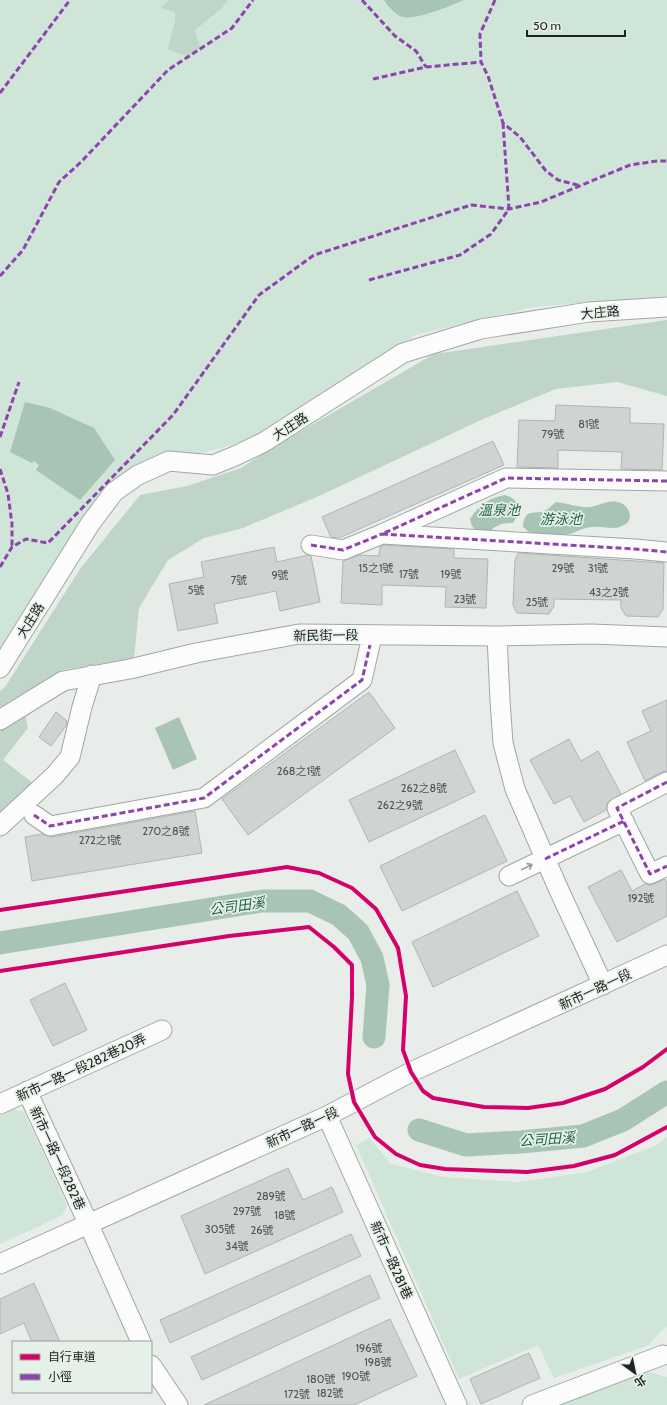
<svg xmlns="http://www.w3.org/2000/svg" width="667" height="1405" viewBox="0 0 667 1405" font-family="Cabin,'Noto Sans TC',sans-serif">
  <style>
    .green { fill: #cee5d8 }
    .forest { fill: #bed5c8 }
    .water { fill: #a8c4b4 }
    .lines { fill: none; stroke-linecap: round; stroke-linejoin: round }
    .river { stroke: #a8c4b4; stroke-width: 23 }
    .building { fill: #cfd3d1; stroke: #b1b5b2 }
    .minor-casing { stroke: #a2a6a4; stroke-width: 21 }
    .minor { stroke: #fcfcfc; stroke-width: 19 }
    .quiet { stroke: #8e44ad; stroke-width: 3; stroke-dasharray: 6 3; stroke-linecap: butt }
    .cycleway-casing { stroke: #e5f0e9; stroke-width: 6 }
    .cycleway { stroke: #d6006c; stroke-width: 4 }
    .oneway { stroke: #999b9a }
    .labels { text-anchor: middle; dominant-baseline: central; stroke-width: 3.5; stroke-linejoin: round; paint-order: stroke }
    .number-label { font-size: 11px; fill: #4f5350 }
    .street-label { font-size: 13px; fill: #212522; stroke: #e5f0e9 }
    .water-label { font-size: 14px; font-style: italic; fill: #226144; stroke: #e5f0e9 }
  </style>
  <rect width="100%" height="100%" fill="#e8edea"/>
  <path class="green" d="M0,0H667V296L533,307L415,335L273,430L232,445L194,455L110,487L79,523L20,620L0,650Z
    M14,1109L24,1112L67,1205L63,1215L0,1244V1116Z
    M667,1137V1327L659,1333L649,1345L554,1378L538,1345L459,1379L356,1145L369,1138L391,1164L444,1177L518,1182L587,1172L657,1145Z
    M648,1372L667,1377V1405H556Z"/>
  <path class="forest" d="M169,0H228L222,8L195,30L200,48L188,57L168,49L175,20V12L161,8Z
    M667,320V396L617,382L556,389L481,420L319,496L243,528L204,538L168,560L139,608L134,658L62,670L0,710V691L5,687L80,569L140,495L187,486L241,468L272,448L434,354Z
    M25,714L28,728L3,760L33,783L0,816V728Z"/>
  <path class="water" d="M384,0H464C450,6 417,20 403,17C395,15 388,6 384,0Z
    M25,402L50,408L94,428L115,460L80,500L36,470L39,465L34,461L32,463L10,452Z
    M505,495C514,498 517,501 520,511L513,523C508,523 502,523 497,526C494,527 492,530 489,531C478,537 472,529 470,519C479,505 488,498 505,495Z
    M556,502C567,503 579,508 590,507C599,506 607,500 617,502C628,503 636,519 624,525C613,531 604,526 593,527C585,527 578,531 570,534C561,536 539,536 530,533C528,532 525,528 523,527C524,506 537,516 546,510C550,508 553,504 556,502Z
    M179,717L197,759L173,770L155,728Z"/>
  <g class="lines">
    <path class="river" d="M0,943L262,901H310L339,915L358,932L372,958L378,985L374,1037
      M419,1130L466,1145L521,1142L583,1136L623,1120L667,1092"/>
  </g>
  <path class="building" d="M556,405L630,408V423L664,424L662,470L621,469L622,452L558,450V468L517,467L519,420L555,421Z
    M493,441L504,465L339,538L331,537L322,517Z
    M384,545L454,549V558L488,559L486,608L445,607L446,587L382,585V605L341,603L343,561L359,555L379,556L380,547Z
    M274,547L277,562L308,555L311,556L320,602L280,611L276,591L214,604L218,623L178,631L169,584L204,577L201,562Z
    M518,553L664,563L663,609L658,617L626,616L621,608V600L554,599V606L549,614L517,613L513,605L515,560Z
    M369,692L395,728L248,835L222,799Z
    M667,700V771L662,772L645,781L627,742L651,731L642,711Z
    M56,712L67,721L66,726L51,746L39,737Z
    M569,739L581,761L598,751L621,794L608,802L606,810L584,822L570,796L554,804L530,760Z
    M455,750L475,792L369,842L349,800Z
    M195,811L202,853L32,881L25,837L42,834L52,837Z
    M485,815L507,861L402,911L380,866Z
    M621,870L632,891L645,884L650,885L654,884L665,879L667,883V916L617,942L588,887Z
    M517,891L539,936L433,987L412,942Z
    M65,983L87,1030L53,1046L30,1000Z
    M288,1168L303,1200L332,1187L343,1212L205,1274L181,1216Z
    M351,1234L361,1256L170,1343L160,1320Z
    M370,1275L380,1298L202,1380L191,1357Z
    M34,1283L60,1342H32L24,1323L0,1334V1299Z
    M390,1319L417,1376L354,1405H204Z
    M529,1353L540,1378L481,1404L470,1379Z"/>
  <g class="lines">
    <g class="minor-casing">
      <path id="minor" d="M667,481L506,478L382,534L635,549L667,552
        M311,545L343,550L382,534
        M497,636L500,700L503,743L515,789L558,888L603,985
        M0,668L90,524L114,492L138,475L169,461L213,465L235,456L264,442L403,353L481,329L589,312L667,307
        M0,720L63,681L130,669L196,653L299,634L497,636L592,634L667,637
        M667,782L617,808L650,874L667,866
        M34,815L50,826L204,798L362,680L370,645
        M0,826L55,775L70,757L82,707L92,675
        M509,876L624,821
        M27,1091L89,1225L141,1342
        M0,1104L162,1030
        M327,1116L457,1405
        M0,1264L327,1116L411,1072L667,955
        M151,1365L178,1405
        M532,1405L663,1355"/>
    </g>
    <use href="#minor" class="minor"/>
    <path class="quiet" d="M362,0L395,36L416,51L426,67
      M495,0L480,34L481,62L488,76L503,123L520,137L546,171L558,180L581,186
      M373,79L426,67L481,62
      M0,93L70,0
      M0,276L23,250L59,182L81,162L168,70L232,28L253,0
      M369,280L460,255L491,234L509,209L503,123
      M0,437L19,382
      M0,469L8,494L12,524V547
      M667,481L506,478L382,534L635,549L667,552
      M311,545L343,550L382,534
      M0,567L12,547L26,539L48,543L173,415L259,295L314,255L471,205L509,209L541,202L630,165L657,161H667
      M667,782L617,808L650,874L667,866
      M34,815L50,826L204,798L362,680L370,645
      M545,859L624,821"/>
    <g class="cycleway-casing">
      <path id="cycleway" d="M0,910L287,867L319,873L352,888L376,909L398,948L406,996L403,1050L411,1072L423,1091L433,1098L484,1107L528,1108L563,1103L605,1089L643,1067L667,1049
        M0,971L229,936L309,927L334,947L352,965V997L348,1074L354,1102L375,1137L396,1154L420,1165L445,1169L527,1172L574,1166L615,1155L667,1127"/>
    </g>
    <use href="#cycleway" class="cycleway"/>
  </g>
  <defs><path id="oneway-shaft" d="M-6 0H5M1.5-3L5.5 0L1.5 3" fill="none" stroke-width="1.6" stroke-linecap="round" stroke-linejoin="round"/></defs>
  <use class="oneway" href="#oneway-shaft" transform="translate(527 867) rotate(-26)"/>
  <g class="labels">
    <g class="number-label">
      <text x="589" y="424">81號</text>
      <text x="553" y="434">79號</text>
      <text x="376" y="568">15之1號</text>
      <text x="563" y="568">29號</text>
      <text x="598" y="568">31號</text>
      <text x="409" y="574">17號</text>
      <text x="451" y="574">19號</text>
      <text x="280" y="575">9號</text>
      <text x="239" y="580">7號</text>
      <text x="196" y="590">5號</text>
      <text x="609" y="592">43之2號</text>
      <text x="465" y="599">23號</text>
      <text x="537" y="602">25號</text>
      <text x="299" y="771">268之1號</text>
      <text x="424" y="788">262之8號</text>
      <text x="400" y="805">262之9號</text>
      <text x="166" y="831">270之8號</text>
      <text x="100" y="840">272之1號</text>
      <text x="641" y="898">192號</text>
      <text x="271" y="1196">289號</text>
      <text x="247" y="1211">297號</text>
      <text x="285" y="1215">18號</text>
      <text x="220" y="1229">305號</text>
      <text x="262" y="1230">26號</text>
      <text x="237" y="1246">34號</text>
      <text x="369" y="1348">196號</text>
      <text x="378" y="1362">198號</text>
      <text x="356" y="1376">190號</text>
      <text x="321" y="1379">180號</text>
      <text x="330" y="1393">182號</text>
      <text x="297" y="1394">172號</text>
    </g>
    <g class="street-label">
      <text transform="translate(600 312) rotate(-5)">大庄路</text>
      <text transform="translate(290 426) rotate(-33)">大庄路</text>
      <text transform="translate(30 620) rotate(-58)">大庄路</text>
      <text transform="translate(326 635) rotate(-1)">新民街一段</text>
      <text transform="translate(595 989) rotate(-25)">新市一路一段</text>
      <text transform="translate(81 1067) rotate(-25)">新市一路一段282巷20弄</text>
      <text transform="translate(302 1127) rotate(-25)">新市一路一段</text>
      <text transform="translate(58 1158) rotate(65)">新市一路一段282巷</text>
      <text transform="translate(392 1260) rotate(66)">新市一路281巷</text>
    </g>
    <g class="water-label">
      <text x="499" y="510">溫泉池</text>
      <text x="561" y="519">游泳池</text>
      <text transform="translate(237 906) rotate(-8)">公司田溪</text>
      <text transform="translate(547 1139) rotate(-4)">公司田溪</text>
    </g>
  </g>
  <rect x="12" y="1341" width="140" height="52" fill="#e5f0e9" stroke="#979f99"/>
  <rect x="20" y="1354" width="20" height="6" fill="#d6006c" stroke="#979f99"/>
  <text x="48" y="1361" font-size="12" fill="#212522">自行車道</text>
  <rect x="20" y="1374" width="20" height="6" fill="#8e44ad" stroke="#979f99"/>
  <text x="48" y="1381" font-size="12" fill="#212522">小徑</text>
  <g transform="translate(635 1373) rotate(147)" stroke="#e5f0e9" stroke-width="3" paint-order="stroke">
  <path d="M0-3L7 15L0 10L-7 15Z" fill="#212522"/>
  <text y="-6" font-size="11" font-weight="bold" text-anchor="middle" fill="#212522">北</text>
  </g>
  <path d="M527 30v6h98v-6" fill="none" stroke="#212522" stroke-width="2"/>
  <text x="533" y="30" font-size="12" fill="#212522" stroke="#e5f0e9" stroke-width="3" paint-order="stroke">50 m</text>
</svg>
